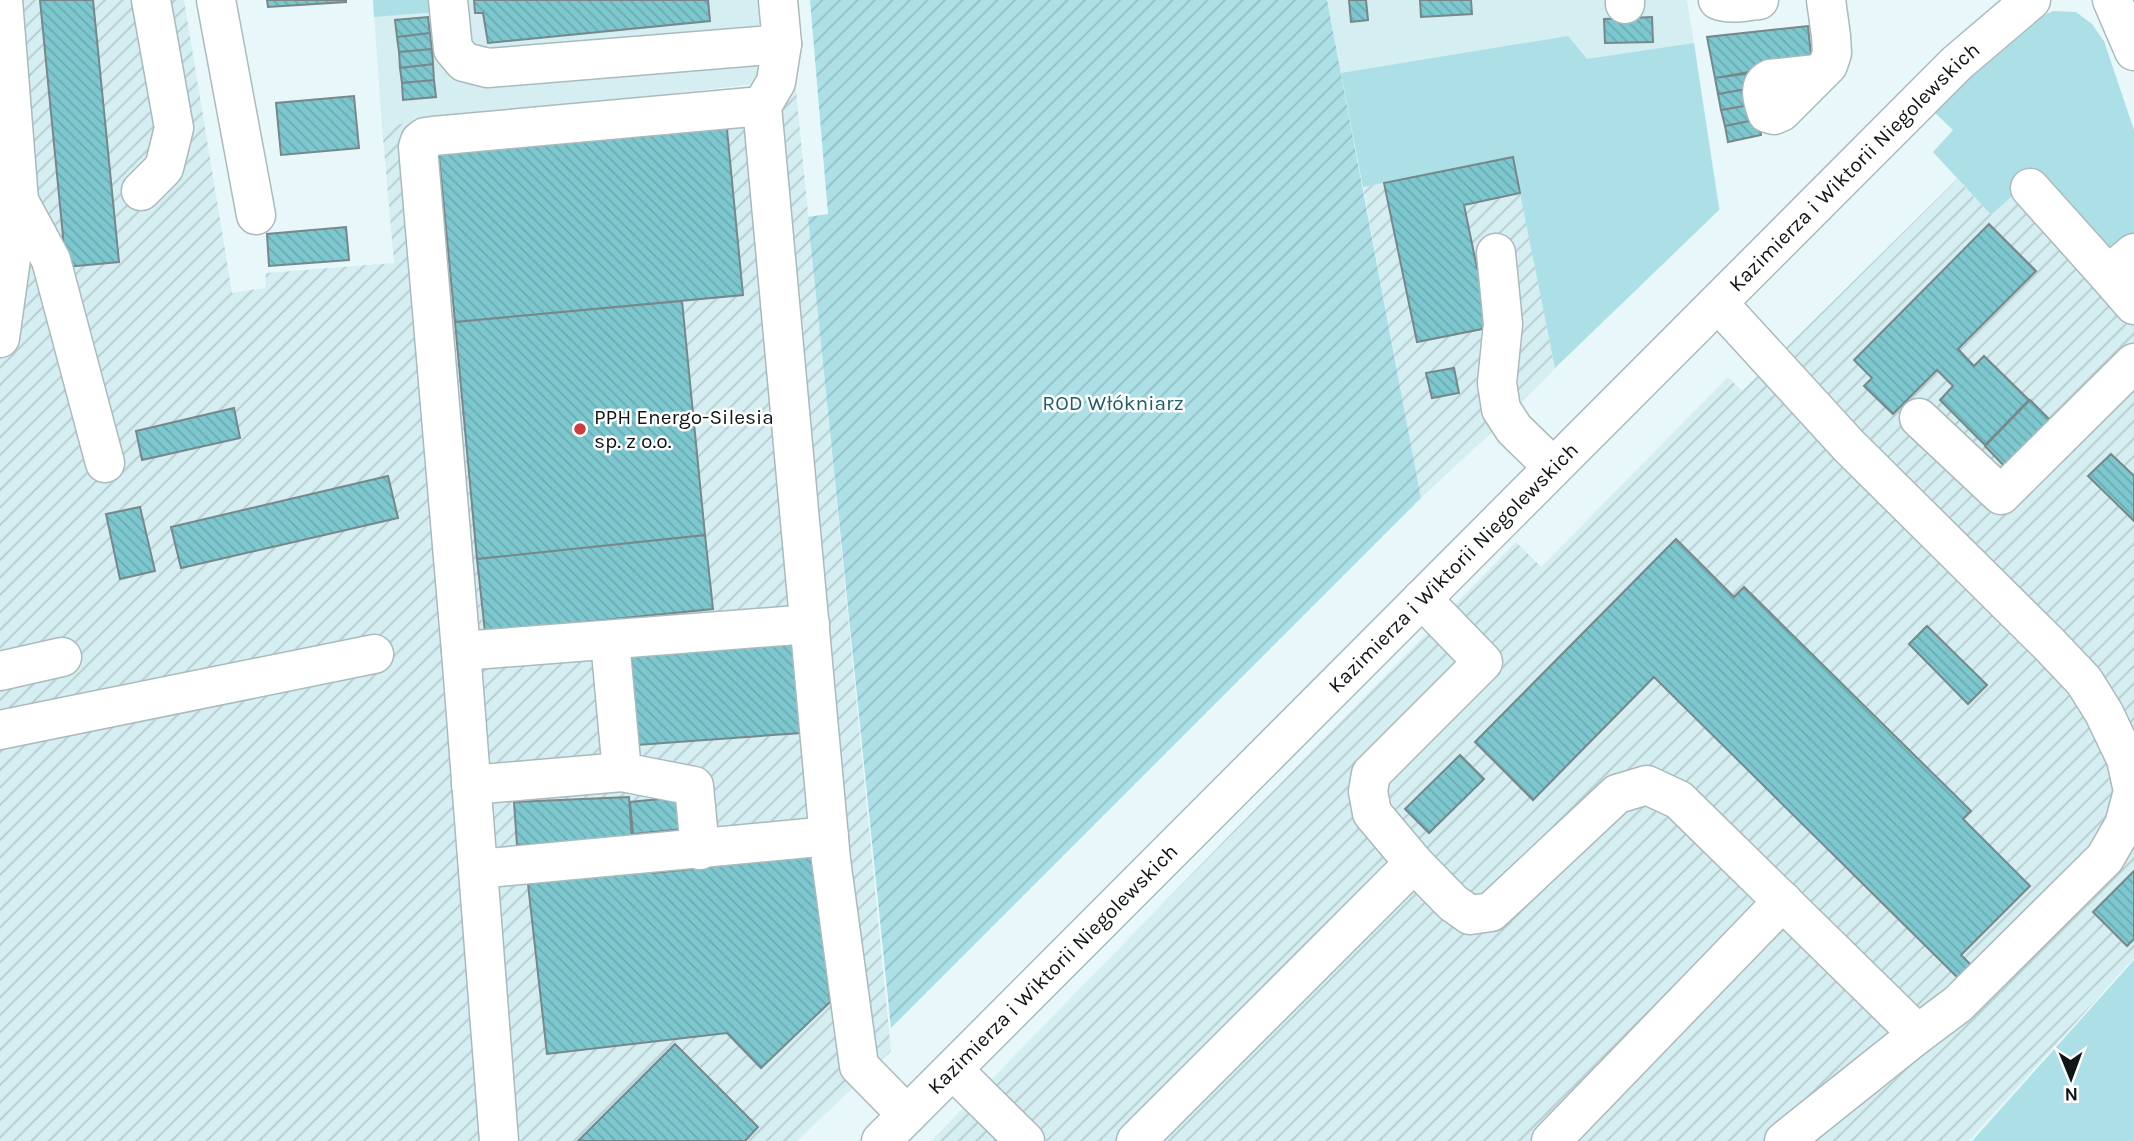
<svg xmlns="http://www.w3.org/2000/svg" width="2134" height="1141" viewBox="0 0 2134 1141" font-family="Karla,sans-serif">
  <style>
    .built { fill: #d4eef1 }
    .industrial { fill: url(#industrial-furrows) }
    .green { fill: #ace0e6 }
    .garden { fill: url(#garden-furrows) }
    .building { fill: url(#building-back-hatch); stroke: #788789; stroke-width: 2 }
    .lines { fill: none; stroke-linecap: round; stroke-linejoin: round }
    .minor-casing { stroke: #abbabc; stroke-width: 41 }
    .minor { stroke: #fff; stroke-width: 38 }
    .poi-dot { fill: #cc3d3d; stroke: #fff; stroke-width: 2.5 }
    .labels { text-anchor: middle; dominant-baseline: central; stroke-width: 5; stroke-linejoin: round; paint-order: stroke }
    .street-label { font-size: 21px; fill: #101516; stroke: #fff }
    .park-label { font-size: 21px; fill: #205e64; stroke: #fff }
    .poi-label { font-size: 21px; fill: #101516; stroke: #fff; text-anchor: start }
  </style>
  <defs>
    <pattern id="industrial-furrows" width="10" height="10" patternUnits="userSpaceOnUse" patternTransform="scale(1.75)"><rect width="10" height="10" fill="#d4eef1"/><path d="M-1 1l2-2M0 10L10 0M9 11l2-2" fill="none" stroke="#b5cbce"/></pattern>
    <pattern id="garden-furrows" width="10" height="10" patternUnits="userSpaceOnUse" patternTransform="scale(1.75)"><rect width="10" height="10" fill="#ace0e6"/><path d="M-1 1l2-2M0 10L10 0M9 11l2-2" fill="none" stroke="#93bfc5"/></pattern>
    <pattern id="building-back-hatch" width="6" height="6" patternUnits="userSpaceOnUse" patternTransform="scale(1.75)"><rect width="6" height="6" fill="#7dc7cf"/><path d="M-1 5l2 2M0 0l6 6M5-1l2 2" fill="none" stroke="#6baab1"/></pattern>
  </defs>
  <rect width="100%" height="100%" fill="#e8f8fa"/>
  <path class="built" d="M373,0H759L764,83L382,126Z
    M1327,0H1687L1720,209L1555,368L1513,158L1363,187Z"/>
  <path class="industrial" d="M0,0H184L232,293L265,288L266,273L394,263L382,126L795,81L891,1051L797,1141H0Z
    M1513,157L1555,368L1493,431L1421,498L1363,187Z
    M2033,177L2134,291V958L1969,1141H931L1516,542L1541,567L1728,377L1742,391L1957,179L1991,215Z"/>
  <path class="green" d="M373,0H435L436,12L374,17Z
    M2053,11L2076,12L2092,24L2104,41L2134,130V291L2033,177L1991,215L1933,152L1953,130L1934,112L2021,26Z
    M1568,36L1587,59L1694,43L1719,210L1555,368L1513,158L1363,187L1341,73Z
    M2134,960V1141H1972Z"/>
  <path class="garden" d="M810,0H1327L1421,498L891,1028L808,217L828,214Z"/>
  <path class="building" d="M40,0H93L119,262L66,267Z
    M267,0H346V2L268,7Z
    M474,0H708L710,21L488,43L483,13H475Z
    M1349,0H1366L1368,20L1351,22Z
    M1420,0H1471L1472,14L1421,17Z
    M428,17L430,33L397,37L395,20Z
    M1652,17L1653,42L1605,43L1604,19Z
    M1808,26L1812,65L1715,78L1707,37Z
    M430,33L432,49L399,52L397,37Z
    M432,49L433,64L400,68L399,52Z
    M433,64L434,80L402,83L400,68Z
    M1749,72L1752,88L1718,94L1715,78Z
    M434,80L436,97L403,100L402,83Z
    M1752,88L1755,104L1721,110L1718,94Z
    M354,96L359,148L281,155L276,103Z
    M1755,104L1759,119L1725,126L1721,110Z
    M726,119L743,295L455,322L438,146Z
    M1759,119L1761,135L1728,142L1725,126Z
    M1513,157L1520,193L1464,205L1477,268L1482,267L1487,318L1482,329L1417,342L1384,183Z
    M1989,224L2036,271L1958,349L1974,366L1984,356L2029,400L1985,445L1940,400L1953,386L1937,370L1893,414L1864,386L1872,378L1854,360Z
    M346,227L349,260L269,266L267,234Z
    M682,301L705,535L477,559L455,322Z
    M1454,368L1459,393L1432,398L1426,373Z
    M2030,400L2053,423L2007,469L1985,446Z
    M234,408L240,438L142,460L136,431Z
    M2111,454L2134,476V521L2088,476Z
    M388,476L398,518L181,568L171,527Z
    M140,507L155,571L120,579L106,514Z
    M705,535L713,609L485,632L477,559Z
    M1676,539L1734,597L1744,587L1971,811L1963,819L2030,886L1961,955L1973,967L1960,980L1654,677L1533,800L1475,742Z
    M1927,626L1987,685L1968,704L1909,644Z
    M795,644L801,733L637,745L631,656Z
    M1460,755L1484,779L1429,833L1405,809Z
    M691,796L694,828L633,834L630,802Z
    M629,797L632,840L517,845L514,802Z
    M815,852L830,1002L761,1068L727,1033L547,1054L528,884L651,869L652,873L691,869L690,865Z
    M2134,871V939L2127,946L2093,912Z
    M675,1044L758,1127L745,1141H578Z"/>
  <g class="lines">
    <g class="minor-casing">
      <g id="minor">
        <path d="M216,0L256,215"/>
        <path d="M448,0L453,49L464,62L488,68L782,44L778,0"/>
        <path d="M1625,0V4"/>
        <path d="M1718,0C1730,5 1746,1 1759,0"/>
        <path d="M2112,0L2134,51"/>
        <path d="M782,44L776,82L762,106L831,860L859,1066L907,1115"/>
        <path d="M1817,74L1770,79C1757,86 1763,101 1767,113L1774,115L1781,112L1828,65L1832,53L1831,36L1826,0"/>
        <path d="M2030,188L2108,275"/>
        <path d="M141,191L164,168L174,128L151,0"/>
        <path d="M19,201L51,260L105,463"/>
        <path d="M1496,253L1503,324L1497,383L1501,409L1514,429L1553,467"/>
        <path d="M2134,253L2108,275L2134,305"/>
        <path d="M0,338L19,201L3,0"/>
        <path d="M1919,418L2001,495L2134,363"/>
        <path d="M610,641L622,772L694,786L700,850"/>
        <path d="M461,651L810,624"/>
        <path d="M0,671L62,657"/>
        <path d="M0,730L374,654"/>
        <path d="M471,785L622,772"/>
        <path d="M1414,863L1453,903L1470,915L1491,912L1617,794L1647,785L1679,800L1918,1034L1958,1004L2105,858L2124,825L2133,791L2126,759L2104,713L2084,681L2049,644L1849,446L1718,303"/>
        <path d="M478,869L829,836"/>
        <path d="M953,1070L1025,1141"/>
        <path d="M499,1141L461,651L418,147L420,141L425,137L433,136L762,106"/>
        <path id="s1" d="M881,1141L1957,63L2031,0"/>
        <path d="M1136,1141L1414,863L1372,813L1368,791L1371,774L1483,662L1422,599"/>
        <path d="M1551,1141L1783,901"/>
        <path d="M1784,1141L1918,1034"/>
      </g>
    </g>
    <use href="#minor" class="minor"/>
  </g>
  <circle class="poi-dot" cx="580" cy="429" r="7"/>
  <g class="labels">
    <g class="street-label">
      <text stroke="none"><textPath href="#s1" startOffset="1377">Kazimierza i Wiktorii Niegolewskich</textPath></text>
      <text stroke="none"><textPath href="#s1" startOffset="810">Kazimierza i Wiktorii Niegolewskich</textPath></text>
      <text stroke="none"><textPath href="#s1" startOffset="243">Kazimierza i Wiktorii Niegolewskich</textPath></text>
    </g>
    <g class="park-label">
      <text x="1113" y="403">ROD Włókniarz</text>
    </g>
    <g class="poi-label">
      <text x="594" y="417">PPH Energo-Silesia<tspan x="594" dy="24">sp. z o.o.</tspan></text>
    </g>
  </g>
  <g transform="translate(2071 1078) rotate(179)" stroke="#ffffff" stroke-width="5" paint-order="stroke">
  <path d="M0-5L12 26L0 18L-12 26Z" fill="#101516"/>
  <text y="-10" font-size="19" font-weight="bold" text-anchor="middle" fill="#101516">N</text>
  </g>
</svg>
